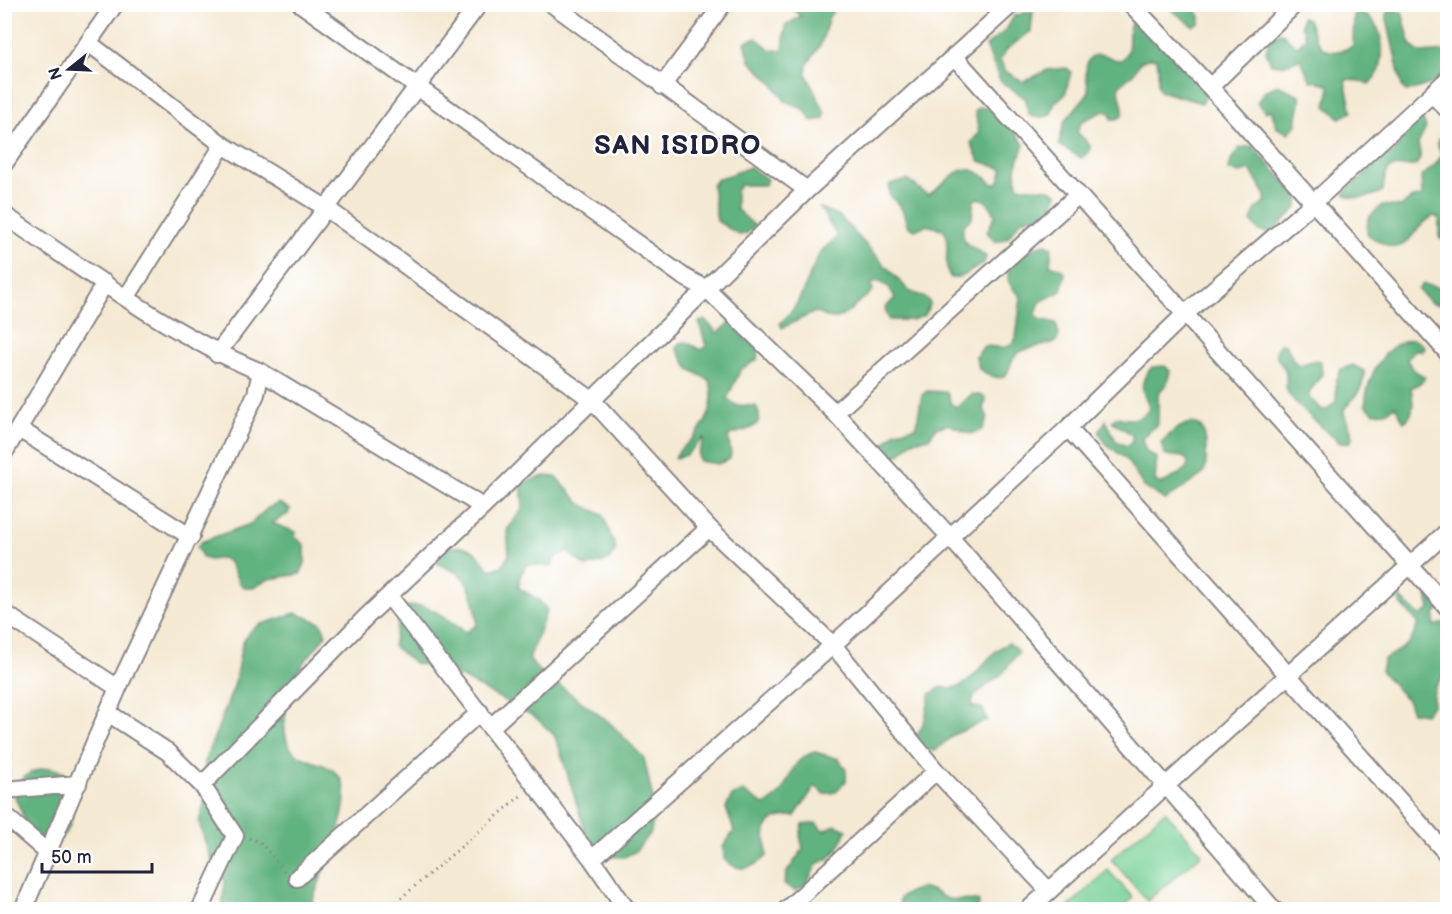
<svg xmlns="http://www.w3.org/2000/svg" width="1452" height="914" viewBox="0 0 1452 914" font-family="'Balsamiq Sans',sans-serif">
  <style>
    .green { fill: #77d096; stroke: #4c7968; stroke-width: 1.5 }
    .forest { fill: #61b27f; stroke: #426a5d; stroke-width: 1.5 }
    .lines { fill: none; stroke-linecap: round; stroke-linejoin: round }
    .minor-casing { stroke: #8b8687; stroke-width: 20 }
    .path { stroke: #8b8687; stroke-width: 3; stroke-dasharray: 1.5 4.5; stroke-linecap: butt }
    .minor { stroke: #fff; stroke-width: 16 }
    .labels { text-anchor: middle; stroke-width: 5; stroke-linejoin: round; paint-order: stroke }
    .district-label { font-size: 27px; font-weight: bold; letter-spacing: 1.5px; fill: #22223b; stroke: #fff }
  </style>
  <rect width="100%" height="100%" fill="#fff"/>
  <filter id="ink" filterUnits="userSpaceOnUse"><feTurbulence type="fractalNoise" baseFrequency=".0167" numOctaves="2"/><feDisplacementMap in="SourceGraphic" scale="12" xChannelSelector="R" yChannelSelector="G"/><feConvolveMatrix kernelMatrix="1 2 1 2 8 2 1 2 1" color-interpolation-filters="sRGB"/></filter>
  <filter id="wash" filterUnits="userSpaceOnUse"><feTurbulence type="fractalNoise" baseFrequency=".008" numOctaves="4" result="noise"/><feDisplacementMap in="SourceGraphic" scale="24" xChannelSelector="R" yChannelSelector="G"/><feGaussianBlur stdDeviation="1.35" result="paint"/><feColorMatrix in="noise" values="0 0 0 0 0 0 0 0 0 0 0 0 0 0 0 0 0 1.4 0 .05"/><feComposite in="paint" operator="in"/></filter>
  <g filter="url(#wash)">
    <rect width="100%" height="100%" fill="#f4e9d3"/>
    <path class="green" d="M 1165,811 L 1202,854 L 1147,901 L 1111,859 Z
      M 1108,870 L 1133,898 L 1121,909 L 1066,909 Z"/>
    <path class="forest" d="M 788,5 L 837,5 L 829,17 L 821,44 L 807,65 L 806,73 L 825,113 L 824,119 L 811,121 L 805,110 L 785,101 L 774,85 L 750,61 L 745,42 L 756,38 L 770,49 L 783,51 L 785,26 L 801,16 Z
      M 1165,5 C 1179,4 1192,2 1200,16 L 1200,23 L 1193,26 Z
      M 1390,10 L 1402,12 L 1411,46 L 1421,53 L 1446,51 L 1447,68 L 1436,82 L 1407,92 L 1402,87 L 1386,15 Z
      M 1027,12 L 1033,12 L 1031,31 L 1006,50 L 1000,60 L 1005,71 L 1023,82 L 1047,70 L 1067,68 L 1071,72 L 1065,95 L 1055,102 L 1051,114 L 1045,117 L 1033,117 L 1028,113 L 1026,99 L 1000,81 L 986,46 L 1006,30 L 1014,16 Z
      M 1360,12 C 1365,15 1372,18 1375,24 C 1386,39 1385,73 1369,84 L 1350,79 L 1345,81 L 1352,112 L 1340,118 L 1326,106 L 1330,87 L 1325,83 L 1311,81 L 1300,59 L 1283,65 L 1271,64 L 1266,51 L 1270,38 L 1280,32 C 1288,36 1289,43 1298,46 L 1306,37 L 1301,25 L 1302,17 L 1308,19 C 1317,44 1323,61 1353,46 L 1354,14 Z
      M 1137,21 L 1205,86 L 1205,98 L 1202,103 L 1160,91 C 1154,81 1162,70 1156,59 L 1150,58 L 1140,62 L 1134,73 L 1119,86 C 1117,98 1134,120 1112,119 L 1110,113 L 1104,111 L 1082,121 L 1077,132 L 1090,145 L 1090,151 L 1081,158 L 1059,145 L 1064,122 L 1089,92 C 1086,80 1080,50 1104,55 C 1111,57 1113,61 1122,60 C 1134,48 1125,37 1131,23 Z
      M 1277,85 L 1300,95 C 1302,105 1295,114 1297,125 L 1288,133 L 1277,128 L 1271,110 L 1265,112 L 1257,102 L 1265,91 Z
      M 979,107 L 998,111 L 1024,144 L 1016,168 L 1017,185 C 1030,192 1046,184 1057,193 L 1052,213 L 1021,220 C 1013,230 1009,243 995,241 L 987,232 L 995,215 C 992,207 987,200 979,198 L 974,200 L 972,218 L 963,226 C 962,253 973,242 986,257 L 984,263 L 963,276 L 951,278 C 941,264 952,245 944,230 L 926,225 L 915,230 C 904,226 907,221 903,212 C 899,199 885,200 890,184 L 908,180 L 928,195 C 956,178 960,153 993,184 L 998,183 L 1003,169 L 979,161 L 971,143 L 979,132 L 975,112 Z
      M 1422,117 L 1426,128 L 1418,144 C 1421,153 1422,158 1415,166 C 1392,167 1385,162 1383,191 C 1372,197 1355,201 1344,194 L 1349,186 L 1360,180 L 1372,165 L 1394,152 L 1411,122 Z
      M 1447,126 L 1447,242 L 1439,237 L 1439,218 L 1433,216 C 1404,233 1411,265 1367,234 L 1368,218 L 1382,205 L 1401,207 L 1410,199 L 1422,196 L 1421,177 L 1435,165 L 1442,155 L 1437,143 Z
      M 1252,146 L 1300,198 L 1296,209 L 1271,233 L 1259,231 L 1251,221 L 1256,209 L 1266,202 L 1264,192 L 1250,170 L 1240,173 L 1228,170 L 1232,158 L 1240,148 Z
      M 750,167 L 767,179 L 765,185 L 740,185 L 736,191 L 736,209 L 755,226 L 746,234 L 739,235 L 717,221 L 712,185 L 716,180 Z
      M 820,208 L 839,216 L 909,291 L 926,298 L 930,303 L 925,315 L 913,320 L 889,320 L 885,308 L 895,298 L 889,287 L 877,281 L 871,284 L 873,290 C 869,297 863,298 858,303 C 841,319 837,323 815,312 L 782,328 L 780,323 C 802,306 807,276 820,253 C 825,246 833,243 837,236 Z
      M 1046,244 L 1052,247 L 1050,265 L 1061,269 L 1065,274 L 1061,291 L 1040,302 L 1036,314 L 1039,319 L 1056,323 L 1059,335 L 1057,341 C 1045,347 1028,347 1020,352 C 1003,361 1017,393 979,369 L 976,357 L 984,346 C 997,346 1009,353 1016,338 L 1021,297 C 1017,292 1011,288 1009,282 C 1002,263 1032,246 1046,244 Z
      M 1423,284 L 1441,288 L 1447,285 L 1447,306 L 1431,303 L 1418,290 Z
      M 705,320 L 718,333 L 732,321 L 745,339 L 756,343 L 759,348 L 757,360 L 741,369 L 727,399 L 736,405 L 756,406 C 768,429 744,430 729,435 C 727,444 733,449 730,459 L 718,464 L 699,461 L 698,455 L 704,437 L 686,455 L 675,458 C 677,450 684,447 690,441 C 707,425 716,405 710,381 L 688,368 L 677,349 L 680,343 L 686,342 L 701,350 L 706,346 L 699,322 Z
      M 1414,339 L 1424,346 L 1423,351 L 1415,350 L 1407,359 L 1412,369 L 1425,377 L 1422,382 L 1411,388 C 1413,400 1416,414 1404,422 L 1395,406 L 1386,412 L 1374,413 L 1365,405 C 1367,378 1383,342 1414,339 Z
      M 1280,344 L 1286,344 L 1293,360 L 1299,365 L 1316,360 L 1321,362 L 1322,374 L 1308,395 L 1320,409 L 1327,410 L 1336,401 L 1336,381 L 1341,369 L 1353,365 L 1364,371 C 1365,387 1355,398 1344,409 C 1343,421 1355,427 1351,442 L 1340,443 C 1327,431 1293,404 1287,391 C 1284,384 1289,376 1284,368 C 1278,359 1272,355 1280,344 Z
      M 1165,366 L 1170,371 L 1167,383 L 1158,394 L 1158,423 L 1142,439 L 1146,451 L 1157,458 L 1155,481 L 1161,484 L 1178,475 L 1187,467 L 1188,461 L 1183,457 L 1165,455 L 1161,443 C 1182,420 1208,411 1206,452 C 1206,461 1207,468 1202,475 L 1165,500 L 1144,487 L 1126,459 L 1105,443 L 1099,432 L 1106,420 L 1116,441 L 1126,446 L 1132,442 L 1132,435 L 1112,421 L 1117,417 C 1130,421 1141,420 1150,408 C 1141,391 1138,382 1152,367 Z
      M 927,391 L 947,392 L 951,404 L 957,407 L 972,394 L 984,396 L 986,402 L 983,407 L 988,418 L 982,430 L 970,434 L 948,424 L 936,428 L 929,438 L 912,441 C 901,452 899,461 883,454 L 881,448 L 896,431 L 916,427 L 922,395 Z
      M 544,476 L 556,477 L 581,504 L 603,515 L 616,549 L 609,560 L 586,567 L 567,552 L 556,557 L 551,567 L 527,564 L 520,576 L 519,588 L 539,600 L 547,610 L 529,659 L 536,668 L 609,722 L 644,758 L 655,808 L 651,832 L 635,852 L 624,857 L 599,856 L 590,847 L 559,747 L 554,735 L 535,717 L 451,672 L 414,663 L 393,646 L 401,609 C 427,597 444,619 466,632 L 477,625 C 477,609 472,585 459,574 C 453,570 444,567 437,563 L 441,550 C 469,541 474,549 490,570 L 502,566 L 509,555 L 507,530 L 523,508 L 521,483 Z
      M 279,503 L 290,509 L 288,514 L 272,523 L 296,532 L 295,537 L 305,545 L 305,563 L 300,574 L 269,579 L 253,588 L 246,588 L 240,584 L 228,561 L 222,558 L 210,560 L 203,558 L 197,547 L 201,542 L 250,524 L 268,508 Z
      M 1399,596 L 1420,616 L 1430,609 L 1427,596 L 1443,605 L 1435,614 L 1434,626 L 1447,622 L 1447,674 C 1436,683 1432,690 1433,704 L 1425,714 L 1412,712 L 1407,700 L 1381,671 L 1384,659 C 1404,646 1411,648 1418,623 L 1400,603 Z
      M 296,613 L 321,623 L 326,634 C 317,649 299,665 293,679 C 288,691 286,705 285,719 C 280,776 334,749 344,787 C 351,815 318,880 310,909 L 222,909 L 225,881 L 211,860 L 199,823 L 204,802 L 205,761 L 234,686 L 242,644 L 249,632 L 259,625 Z
      M 1009,643 L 1019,652 L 1003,673 L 975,695 L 971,706 L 983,709 L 987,720 L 953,735 L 935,751 L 923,749 L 915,740 L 925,719 L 930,694 L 941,687 C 973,696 982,653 1009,643 Z
      M 815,752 L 839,759 L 846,770 L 846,781 L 836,792 L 824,794 L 815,786 L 795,816 C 762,816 764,829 767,856 C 752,869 740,874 724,859 L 723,847 L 734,831 L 726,808 L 732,796 L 743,791 L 764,805 C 795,792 783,761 815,752 Z
      M 50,768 C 54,769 60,770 63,772 C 73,779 73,818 69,828 C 65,836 55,842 47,845 L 27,825 L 15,797 C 18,777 32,769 50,768 Z
      M 816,823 L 824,831 L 835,825 L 847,830 L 837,850 L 828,859 L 817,864 L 806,885 L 795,891 L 784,884 L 787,872 L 803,849 L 800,836 L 803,824 Z
      M 923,888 C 934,889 936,894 945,898 C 956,902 968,898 979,902 L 978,909 L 899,909 L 900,898 L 911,891 Z"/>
  </g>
  <g filter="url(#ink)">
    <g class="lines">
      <g class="minor-casing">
        <path id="minor" d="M 301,4 L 684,277 L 707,289 L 835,413 L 950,537 L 1274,910
          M 552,4 L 807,190
          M 1131,4 L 1210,87 L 1448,353
          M 90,44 L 223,145 L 326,208 L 592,400 L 709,528 L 833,645 L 936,771 L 1049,891
          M 954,56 L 1448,608
          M 662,86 L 723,4
          M 1210,87 L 1295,4
          M 1432,94 L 1448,110
          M 4,164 L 115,4
          M 4,215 C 87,271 169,334 261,372 L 256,394 L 118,688 L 23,910
          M 126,298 L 223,145
          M 217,354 L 479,4
          M 261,372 L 483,507
          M 835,413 L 1077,196
          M 1068,428 L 1448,855
          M 19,429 L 191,537
          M 4,453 L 105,283
          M 389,596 L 592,859 L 627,910
          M 4,613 L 118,688
          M 108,713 L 168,752 L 202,785 L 235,836 L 200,910
          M 491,727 L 709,528
          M 202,785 L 366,617 L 483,507 L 807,190 L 1012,4
          M 4,790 L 78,784
          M 4,815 L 48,853
          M 592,859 L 833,645 L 1068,428 L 1185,314 L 1312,204 L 1448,79
          M 297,878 L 480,712
          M 786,910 L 936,771
          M 1028,910 L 1448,531"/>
      </g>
      <path class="path" d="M 249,838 L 260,842 L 285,872
        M 387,910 L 523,794"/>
      <use href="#minor" class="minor"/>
    </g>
  </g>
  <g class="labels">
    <g class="district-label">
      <text x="678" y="154">SAN ISIDRO</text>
    </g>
  </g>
  <rect width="1452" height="914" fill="none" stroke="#fff" stroke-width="24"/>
  <g transform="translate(69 69) rotate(252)" stroke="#ffffff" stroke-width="4.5" paint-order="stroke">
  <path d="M0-4.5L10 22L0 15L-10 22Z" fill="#22223b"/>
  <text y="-9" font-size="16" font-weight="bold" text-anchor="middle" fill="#22223b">N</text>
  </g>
  <path d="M42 863v9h110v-9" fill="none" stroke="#22223b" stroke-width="3"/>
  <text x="51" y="863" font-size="18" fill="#22223b" stroke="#ffffff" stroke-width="4.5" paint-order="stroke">50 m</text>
</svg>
